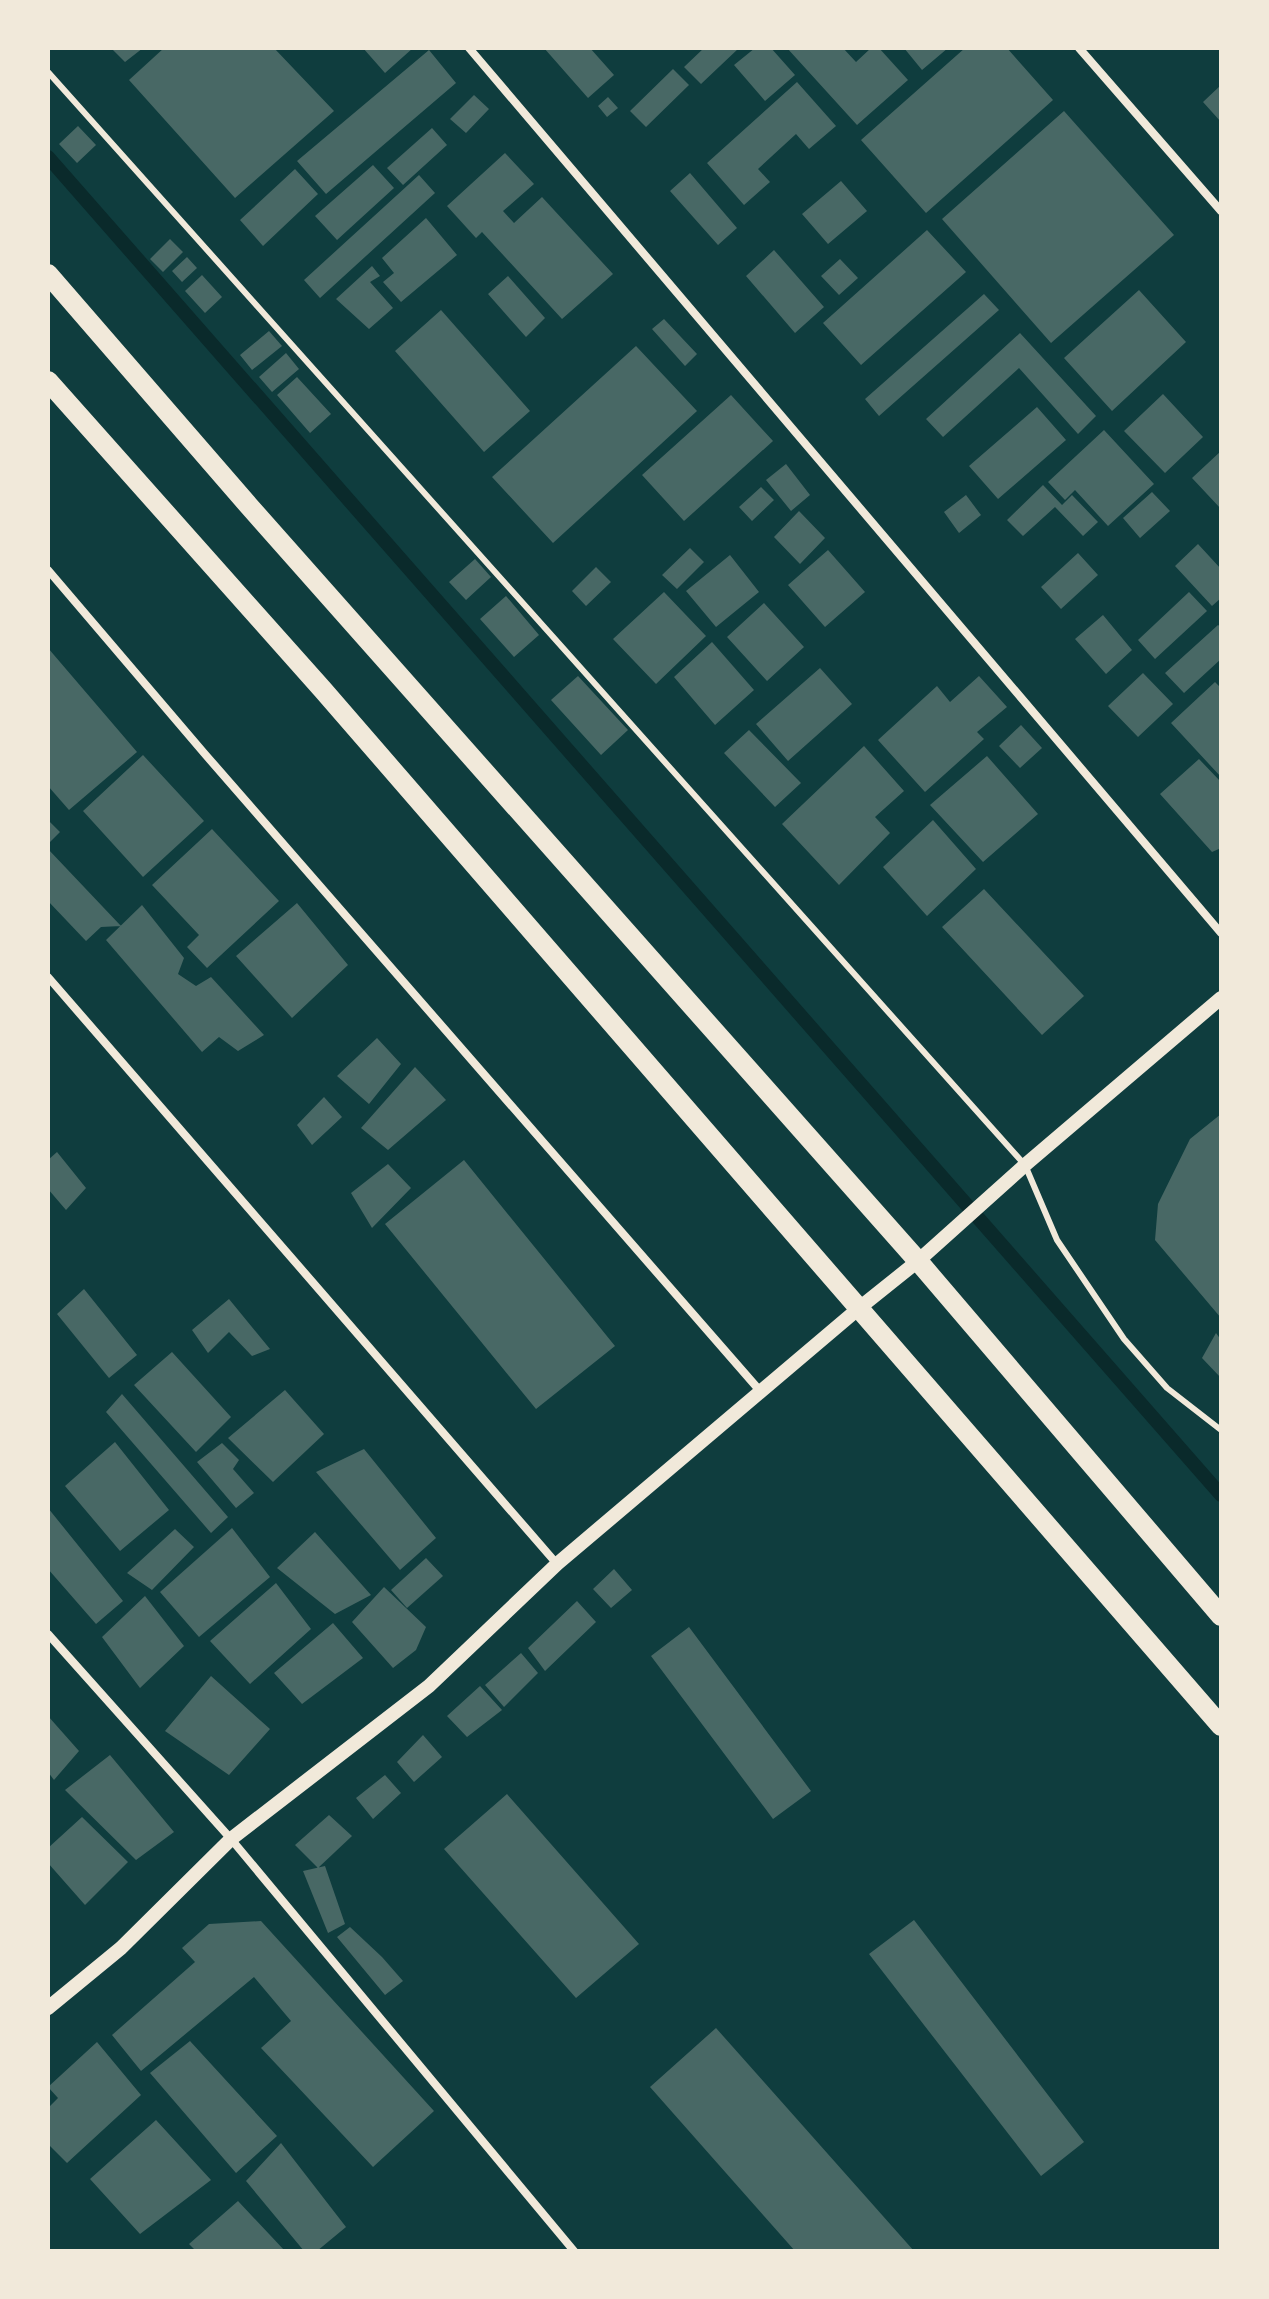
<svg xmlns="http://www.w3.org/2000/svg" width="1269" height="2299" viewBox="0 0 1269 2299" font-family="Barlow,sans-serif">
  <style>
    .lines { fill: none; stroke-linecap: round; stroke-linejoin: round }
    .stream { stroke: #0a2a2b; stroke-width: 14 }
    .building { fill: #486865 }
    .service { stroke: #f1e9da; stroke-width: 6 }
    .minor { stroke: #f1e9da; stroke-width: 8 }
    .tertiary { stroke: #f1e9da; stroke-width: 14 }
    .primary { stroke: #f1e9da; stroke-width: 20 }
  </style>
  <rect width="100%" height="100%" fill="#0f3d3e"/>
  <g class="lines">
    <path class="stream" d="M 48,157 L 1221,1495"/>
  </g>
  <path class="building" d="M 111,48 L 143,48 L 125,62 Z
    M 164,48 L 274,48 L 334,111 L 235,198 L 129,80 Z
    M 363,48 L 413,48 L 385,73 Z
    M 544,48 L 590,48 L 614,75 L 588,98 Z
    M 704,48 L 739,48 L 701,84 L 684,67 Z
    M 755,48 L 771,48 L 795,75 L 765,101 L 734,65 Z
    M 787,48 L 843,48 L 856,62 L 871,48 L 879,48 L 908,80 L 857,125 Z
    M 904,48 L 948,48 L 922,70 Z
    M 965,48 L 1007,48 L 1053,100 L 926,213 L 861,140 Z
    M 429,50 L 456,83 L 326,194 L 297,161 Z
    M 673,69 L 689,85 L 646,127 L 630,111 Z
    M 797,82 L 836,126 L 809,149 L 796,134 L 758,169 L 770,182 L 744,205 L 707,163 Z
    M 1221,85 L 1221,122 L 1203,102 Z
    M 474,95 L 489,109 L 466,133 L 450,119 Z
    M 608,97 L 618,108 L 607,117 L 598,106 Z
    M 1064,111 L 1174,235 L 1051,343 L 942,219 Z
    M 78,126 L 96,145 L 77,163 L 59,144 Z
    M 432,128 L 447,145 L 403,185 L 387,168 Z
    M 505,153 L 534,184 L 503,211 L 514,223 L 542,197 L 613,274 L 562,319 L 482,232 L 476,238 L 447,206 Z
    M 373,165 L 394,188 L 337,240 L 315,216 Z
    M 295,169 L 318,194 L 263,246 L 240,220 Z
    M 690,173 L 737,228 L 718,245 L 670,191 Z
    M 419,175 L 435,193 L 320,298 L 304,280 Z
    M 841,181 L 867,211 L 828,244 L 802,214 Z
    M 426,218 L 457,255 L 401,302 L 383,282 L 394,273 L 382,258 Z
    M 927,230 L 966,272 L 861,365 L 823,323 Z
    M 170,239 L 183,252 L 163,272 L 150,259 Z
    M 774,250 L 824,307 L 795,333 L 746,276 Z
    M 187,257 L 197,268 L 182,282 L 172,271 Z
    M 840,259 L 858,278 L 839,295 L 821,276 Z
    M 372,266 L 380,276 L 370,282 L 393,308 L 369,329 L 336,299 Z
    M 202,275 L 222,297 L 205,313 L 185,291 Z
    M 508,276 L 545,318 L 526,337 L 488,294 Z
    M 1139,290 L 1186,342 L 1112,411 L 1064,358 Z
    M 984,294 L 999,310 L 879,416 L 865,399 Z
    M 441,310 L 530,411 L 484,452 L 395,351 Z
    M 664,319 L 697,354 L 685,366 L 652,329 Z
    M 269,331 L 282,346 L 252,370 L 240,355 Z
    M 1020,333 L 1096,416 L 1078,434 L 1019,368 L 943,437 L 926,419 Z
    M 636,346 L 697,411 L 553,543 L 492,477 Z
    M 286,353 L 299,369 L 272,392 L 259,377 Z
    M 297,377 L 331,414 L 310,433 L 277,395 Z
    M 1163,394 L 1203,437 L 1165,473 L 1124,431 Z
    M 731,395 L 773,441 L 684,521 L 642,475 Z
    M 1037,407 L 1066,440 L 998,499 L 969,466 Z
    M 1104,430 L 1154,484 L 1108,526 L 1075,490 L 1065,500 L 1048,482 Z
    M 1221,451 L 1221,509 L 1192,478 Z
    M 786,464 L 810,495 L 791,511 L 766,480 Z
    M 1043,485 L 1062,505 L 1072,495 L 1098,522 L 1083,536 L 1055,507 L 1023,536 L 1007,520 Z
    M 761,487 L 774,500 L 752,521 L 739,507 Z
    M 1152,492 L 1170,511 L 1140,538 L 1123,518 Z
    M 966,495 L 981,515 L 959,533 L 944,512 Z
    M 799,511 L 825,538 L 800,564 L 774,537 Z
    M 1198,544 L 1221,569 L 1221,598 L 1212,606 L 1175,566 Z
    M 690,548 L 704,562 L 677,589 L 662,575 Z
    M 828,550 L 865,592 L 825,627 L 788,585 Z
    M 1078,553 L 1098,575 L 1061,609 L 1041,587 Z
    M 730,555 L 759,592 L 716,627 L 686,591 Z
    M 475,559 L 491,577 L 466,600 L 449,582 Z
    M 596,567 L 611,582 L 586,606 L 572,591 Z
    M 664,592 L 706,636 L 656,684 L 613,639 Z
    M 1189,592 L 1207,611 L 1155,659 L 1138,640 Z
    M 506,596 L 539,635 L 514,657 L 480,619 Z
    M 764,603 L 804,647 L 767,681 L 727,637 Z
    M 1103,615 L 1132,650 L 1106,674 L 1075,639 Z
    M 1218,625 L 1221,627 L 1221,659 L 1184,693 L 1165,673 Z
    M 712,642 L 754,690 L 715,725 L 674,677 Z
    M 48,648 L 137,752 L 69,810 L 48,786 Z
    M 820,668 L 852,704 L 788,761 L 756,724 Z
    M 1143,673 L 1173,704 L 1138,737 L 1108,706 Z
    M 578,676 L 628,730 L 601,755 L 551,700 Z
    M 979,676 L 1007,707 L 977,732 L 984,739 L 925,792 L 878,740 L 937,686 L 950,702 Z
    M 1215,682 L 1221,688 L 1221,777 L 1171,723 Z
    M 1021,725 L 1042,748 L 1020,768 L 999,746 Z
    M 749,730 L 801,783 L 775,807 L 724,753 Z
    M 864,746 L 904,791 L 875,817 L 890,833 L 839,885 L 782,824 Z
    M 143,755 L 204,821 L 143,877 L 83,811 Z
    M 987,756 L 1038,814 L 983,862 L 930,805 Z
    M 1199,759 L 1221,782 L 1221,848 L 1212,852 L 1160,794 Z
    M 48,820 L 60,832 L 48,844 Z
    M 933,820 L 976,869 L 927,916 L 883,867 Z
    M 212,829 L 279,901 L 207,968 L 187,947 L 199,935 L 152,885 Z
    M 48,849 L 121,926 L 101,927 L 86,941 L 48,901 Z
    M 984,889 L 1084,996 L 1042,1035 L 942,927 Z
    M 297,903 L 348,965 L 292,1018 L 236,956 Z
    M 142,905 L 184,958 L 178,974 L 196,986 L 211,977 L 264,1035 L 238,1051 L 219,1037 L 202,1052 L 106,940 Z
    M 377,1038 L 401,1064 L 369,1104 L 337,1076 Z
    M 415,1067 L 446,1100 L 388,1150 L 361,1128 Z
    M 324,1097 L 342,1117 L 312,1145 L 297,1125 Z
    M 1221,1114 L 1221,1318 L 1155,1240 L 1158,1204 L 1190,1139 Z
    M 57,1152 L 86,1188 L 66,1210 L 48,1189 L 48,1160 Z
    M 464,1160 L 615,1346 L 536,1409 L 385,1224 Z
    M 388,1164 L 411,1188 L 372,1228 L 351,1193 Z
    M 84,1289 L 137,1355 L 109,1378 L 57,1314 Z
    M 229,1299 L 270,1349 L 252,1356 L 229,1332 L 208,1353 L 192,1330 Z
    M 1216,1333 L 1221,1340 L 1221,1378 L 1202,1358 Z
    M 172,1352 L 231,1417 L 196,1452 L 134,1385 Z
    M 285,1390 L 324,1434 L 273,1482 L 228,1438 Z
    M 122,1394 L 228,1517 L 211,1533 L 106,1412 Z
    M 115,1442 L 169,1510 L 120,1551 L 65,1486 Z
    M 222,1443 L 239,1460 L 233,1469 L 254,1493 L 236,1508 L 197,1462 Z
    M 364,1449 L 436,1538 L 400,1570 L 316,1472 Z
    M 48,1508 L 123,1601 L 96,1624 L 48,1569 Z
    M 232,1528 L 270,1577 L 199,1637 L 160,1592 Z
    M 175,1529 L 194,1547 L 152,1590 L 127,1573 Z
    M 315,1532 L 371,1595 L 335,1614 L 277,1568 Z
    M 426,1558 L 443,1576 L 407,1608 L 391,1590 Z
    M 614,1569 L 632,1590 L 611,1608 L 593,1589 Z
    M 276,1583 L 311,1629 L 250,1684 L 210,1641 Z
    M 384,1587 L 426,1627 L 416,1650 L 393,1668 L 352,1622 Z
    M 145,1596 L 184,1646 L 140,1688 L 102,1637 Z
    M 577,1601 L 596,1622 L 545,1671 L 528,1648 Z
    M 333,1623 L 363,1658 L 302,1704 L 274,1673 Z
    M 689,1627 L 811,1791 L 773,1819 L 651,1656 Z
    M 521,1653 L 538,1673 L 504,1707 L 485,1685 Z
    M 211,1676 L 270,1729 L 229,1775 L 165,1731 Z
    M 480,1686 L 502,1710 L 467,1737 L 447,1716 Z
    M 48,1716 L 79,1751 L 54,1780 L 48,1772 Z
    M 423,1735 L 442,1757 L 414,1782 L 397,1762 Z
    M 110,1755 L 174,1832 L 136,1860 L 65,1790 Z
    M 385,1775 L 401,1793 L 373,1819 L 356,1798 Z
    M 507,1794 L 639,1944 L 576,1998 L 444,1849 Z
    M 329,1815 L 352,1836 L 318,1868 L 295,1845 Z
    M 82,1817 L 128,1862 L 85,1905 L 48,1863 L 48,1848 Z
    M 325,1866 L 345,1924 L 328,1933 L 303,1871 Z
    M 914,1920 L 1084,2142 L 1041,2176 L 869,1954 Z
    M 261,1921 L 434,2111 L 373,2167 L 261,2048 L 291,2021 L 254,1977 L 141,2071 L 112,2035 L 195,1962 L 182,1948 L 209,1924 Z
    M 350,1927 L 382,1957 L 403,1981 L 385,1995 L 337,1937 Z
    M 716,2028 L 914,2251 L 795,2251 L 650,2087 Z
    M 190,2041 L 277,2136 L 236,2173 L 150,2073 Z
    M 97,2042 L 141,2095 L 67,2163 L 48,2144 L 48,2108 L 58,2098 L 48,2087 Z
    M 156,2120 L 211,2180 L 140,2234 L 90,2179 Z
    M 281,2143 L 346,2227 L 317,2251 L 304,2251 L 246,2181 Z
    M 238,2201 L 285,2251 L 196,2251 L 189,2244 Z"/>
  <g class="lines">
    <path class="service" d="M 48,72 L 1025,1165 L 1057,1240 L 1124,1339 L 1167,1388 L 1221,1430"/>
    <path class="minor" d="M 469,48 L 1221,933
      M 1079,48 L 1221,211
      M 48,570 L 204,753 L 761,1392
      M 48,977 L 557,1564
      M 48,1634 L 231,1839 L 574,2251"/>
    <path class="tertiary" d="M 48,2008 L 121,1948 L 231,1839 L 429,1686 L 557,1564 L 858,1309 L 918,1261 L 1025,1165 L 1221,998"/>
    <path class="primary" d="M 48,274 L 249,506 L 918,1261 L 1221,1616
      M 48,381 L 323,690 L 1221,1726"/>
  </g>
  <rect width="1269" height="2299" fill="none" stroke="#f1e9da" stroke-width="100"/>
</svg>
